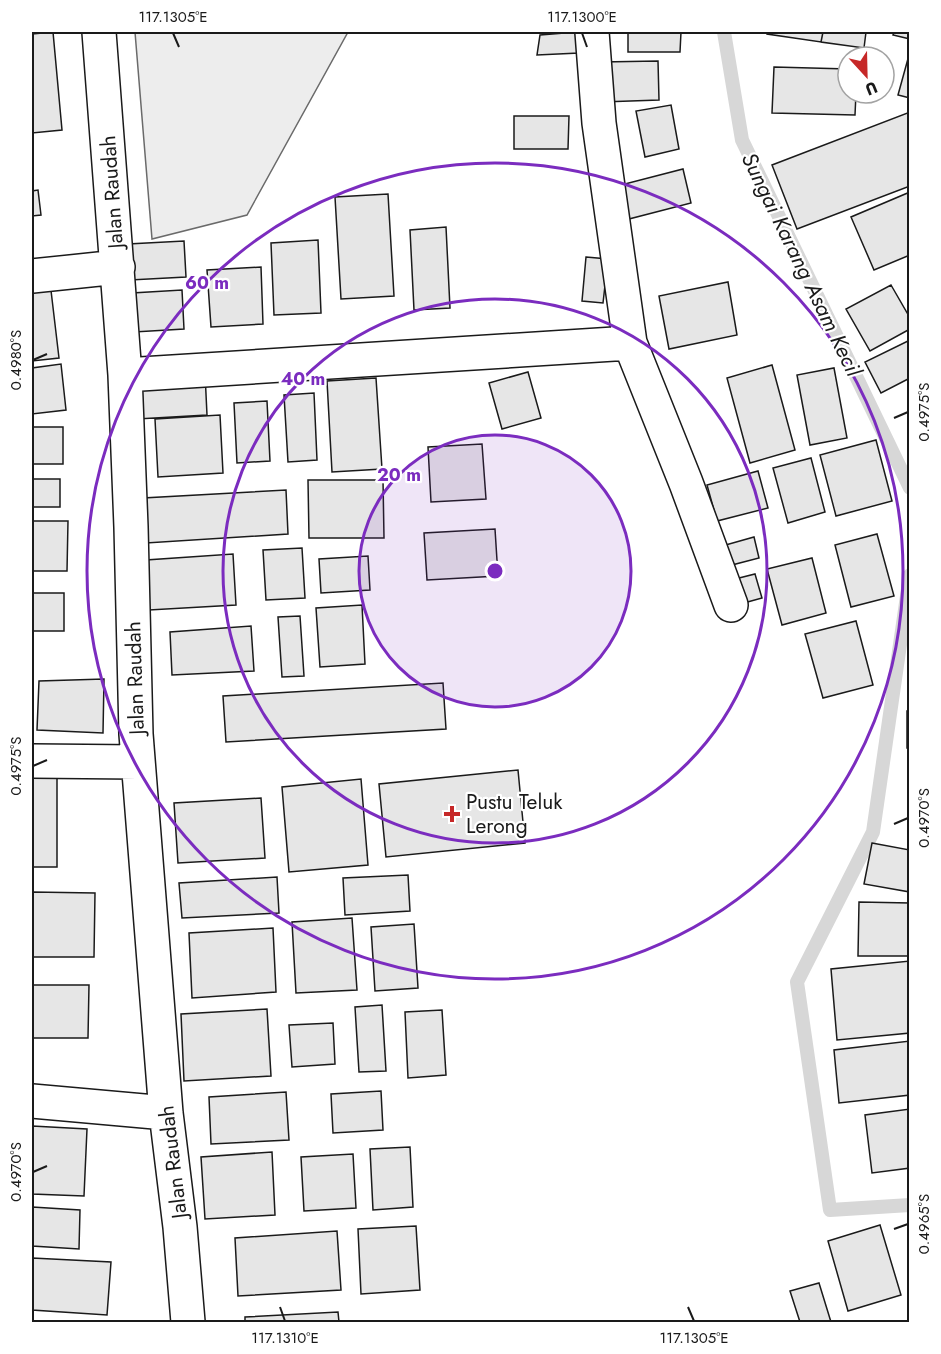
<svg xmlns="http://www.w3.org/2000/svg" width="941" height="1354" viewBox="0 0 941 1354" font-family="Jost,sans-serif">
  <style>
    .built { fill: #ededed; stroke: #6a6a6a; stroke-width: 1.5 }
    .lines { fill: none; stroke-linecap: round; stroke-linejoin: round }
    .stream { stroke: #d7d7d7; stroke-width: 14 }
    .building { fill: #e6e6e6; stroke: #1a1a1a; stroke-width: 1.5 }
    .minor-casing { stroke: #1a1a1a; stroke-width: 36 }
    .minor { stroke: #fff; stroke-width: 33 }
    .ticks { fill: none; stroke: #1a1a1a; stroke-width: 2 }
    .ring { fill: none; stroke: #7b2cbf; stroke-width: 3 }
    .poi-dot { fill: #c62828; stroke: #fff; stroke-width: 2 }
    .labels { text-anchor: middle; stroke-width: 4.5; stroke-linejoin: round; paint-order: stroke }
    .street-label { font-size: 21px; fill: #1a1a1a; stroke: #fff }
    .poi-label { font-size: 21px; fill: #1a1a1a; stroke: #fff; text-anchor: start }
    .water-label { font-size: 22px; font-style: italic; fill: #1a1a1a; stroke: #fff }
    .centre { fill: #7b2cbf; stroke: #fff; stroke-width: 3 }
    .ring-label { font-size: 18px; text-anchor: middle; font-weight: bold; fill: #7b2cbf; stroke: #fff; stroke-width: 4.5; stroke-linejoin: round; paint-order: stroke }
    .neatline { fill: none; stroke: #1a1a1a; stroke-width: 2 }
    .ticks-label { font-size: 15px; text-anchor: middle; fill: #1a1a1a }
  </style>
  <rect width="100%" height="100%" fill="#fff"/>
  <path class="built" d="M 135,32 L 348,32 L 247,215 L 152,239 Z"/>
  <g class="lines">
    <path class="stream" d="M 724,32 L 742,140 L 910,488
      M 910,575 L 873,832 L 797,982 L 830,1210 L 910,1205"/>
  </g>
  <path class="building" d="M 53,32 L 62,130 L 32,133 L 32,34 Z
    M 577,32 L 579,53 L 537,55 L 540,35 Z
    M 628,32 L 681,32 L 680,52 L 628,52 Z
    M 767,32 L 823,32 L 821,42 L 767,34 Z
    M 823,32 L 866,32 L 864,48 L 821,42 Z
    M 894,32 L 910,32 L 910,39 L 893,35 Z
    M 909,55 L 910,55 L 910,98 L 898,95 Z
    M 658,61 L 659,100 L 602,102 L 601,62 Z
    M 774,67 L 848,69 L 848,93 L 856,93 L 855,115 L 772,113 Z
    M 671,105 L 679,149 L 645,157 L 636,111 Z
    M 910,112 L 910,186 L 797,229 L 772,165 Z
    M 514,116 L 569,116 L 568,149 L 514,149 Z
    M 683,169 L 691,203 L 625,220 L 617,186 Z
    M 38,190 L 41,215 L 32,216 L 32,191 Z
    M 910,192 L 910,255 L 874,270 L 851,217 Z
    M 388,194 L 394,296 L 341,299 L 335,197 Z
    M 446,227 L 450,308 L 414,310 L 410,230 Z
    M 318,240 L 321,313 L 274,315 L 271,243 Z
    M 184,241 L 186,277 L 130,280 L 128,244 Z
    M 586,257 L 608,259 L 603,303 L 582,301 Z
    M 261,267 L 263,324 L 211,327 L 207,270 Z
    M 50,282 L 59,358 L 32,361 L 32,285 Z
    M 728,282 L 737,335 L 669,349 L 659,296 Z
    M 891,285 L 910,318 L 910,329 L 870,351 L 846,309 Z
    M 182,290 L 184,329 L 134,332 L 132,293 Z
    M 910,340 L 910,378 L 881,393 L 865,362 Z
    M 61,364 L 66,410 L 32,414 L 32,368 Z
    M 772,365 L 795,450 L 750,463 L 727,378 Z
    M 834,368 L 847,438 L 810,445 L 797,375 Z
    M 528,372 L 541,418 L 502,429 L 489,383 Z
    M 205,373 L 207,415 L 137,419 L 134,377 Z
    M 376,378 L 382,469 L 332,472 L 327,381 Z
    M 314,393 L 317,460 L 288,462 L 284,395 Z
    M 267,401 L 270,461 L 237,463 L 234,403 Z
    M 220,415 L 223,473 L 158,477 L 155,419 Z
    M 32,427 L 63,427 L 63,464 L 32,464 Z
    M 876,440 L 892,501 L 836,516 L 820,455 Z
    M 482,444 L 486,499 L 431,502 L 428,447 Z
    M 811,458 L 825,512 L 788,523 L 773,468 Z
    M 758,471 L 768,508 L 717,521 L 707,485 Z
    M 32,479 L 60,479 L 60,507 L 32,507 Z
    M 308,480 L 383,480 L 384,538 L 309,538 Z
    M 286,490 L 288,534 L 146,543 L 143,498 Z
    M 32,521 L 68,521 L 67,571 L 32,571 Z
    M 495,529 L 498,576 L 427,580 L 424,533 Z
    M 877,534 L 894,596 L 851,607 L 835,545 Z
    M 754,537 L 759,558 L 728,566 L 722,546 Z
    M 302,548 L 305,598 L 266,600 L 263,550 Z
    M 233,554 L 236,605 L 149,610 L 146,560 Z
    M 368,556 L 370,590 L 321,593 L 319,559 Z
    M 812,558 L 826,613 L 782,625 L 767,569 Z
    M 755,574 L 762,598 L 733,606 L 727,581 Z
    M 32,593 L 64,593 L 64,631 L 32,631 Z
    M 362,605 L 365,664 L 320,667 L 316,608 Z
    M 300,616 L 304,676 L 282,677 L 278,617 Z
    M 856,621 L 873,685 L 823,698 L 805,634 Z
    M 251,626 L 254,671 L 172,675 L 170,632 Z
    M 104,679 L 103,733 L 37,730 L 39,681 Z
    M 443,683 L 446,729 L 226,742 L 223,696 Z
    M 907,711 L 910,711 L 910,748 L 907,748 Z
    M 518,770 L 525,843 L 386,857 L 379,784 Z
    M 32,774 L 57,774 L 57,867 L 32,867 Z
    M 361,779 L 368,865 L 289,872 L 282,787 Z
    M 261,798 L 265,858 L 178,863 L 174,803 Z
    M 872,843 L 910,850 L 910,892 L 864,884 Z
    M 408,875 L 410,911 L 345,915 L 343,878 Z
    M 277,877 L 279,913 L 182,918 L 179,883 Z
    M 32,892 L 95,893 L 94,957 L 32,957 Z
    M 859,902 L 910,903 L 910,956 L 858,956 Z
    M 352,918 L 357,990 L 296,993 L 292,922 Z
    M 414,924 L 418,988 L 375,991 L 371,927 Z
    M 273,928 L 276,992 L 192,998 L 189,933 Z
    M 910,961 L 910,1033 L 837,1040 L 831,969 Z
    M 32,985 L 89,985 L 88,1038 L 32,1038 Z
    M 382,1005 L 386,1071 L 359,1072 L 355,1007 Z
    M 267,1009 L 271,1076 L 184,1081 L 181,1014 Z
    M 442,1010 L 446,1075 L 408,1078 L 405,1012 Z
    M 333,1023 L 335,1064 L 292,1067 L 289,1025 Z
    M 910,1041 L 910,1095 L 839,1103 L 834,1050 Z
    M 381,1091 L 383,1130 L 333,1133 L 331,1094 Z
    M 286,1092 L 289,1140 L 211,1144 L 209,1097 Z
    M 910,1109 L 910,1168 L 872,1173 L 865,1115 Z
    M 32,1126 L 87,1129 L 84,1196 L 32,1194 Z
    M 410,1147 L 413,1207 L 373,1210 L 370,1149 Z
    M 272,1152 L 275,1215 L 205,1219 L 201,1157 Z
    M 353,1154 L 356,1208 L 304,1211 L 301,1157 Z
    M 32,1207 L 80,1210 L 79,1249 L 32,1246 Z
    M 880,1225 L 901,1295 L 848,1311 L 828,1241 Z
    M 416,1226 L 420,1290 L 361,1294 L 358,1229 Z
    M 337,1231 L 341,1290 L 238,1296 L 235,1238 Z
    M 32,1258 L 111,1262 L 107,1315 L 32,1310 Z
    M 819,1283 L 831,1322 L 800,1322 L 790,1291 Z
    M 338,1312 L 339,1322 L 245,1322 L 245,1317 Z"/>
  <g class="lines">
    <g class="minor-casing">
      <path id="minor" d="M 99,32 L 125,375 L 131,527 L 136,734 L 166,1113 L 180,1227 L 188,1322
        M 32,276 L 118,267
        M 630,343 L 686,483 L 731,605
        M 125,375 L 630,343 L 599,123 L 592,32
        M 32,761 L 138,762
        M 32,1101 L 166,1113"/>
    </g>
    <use href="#minor" class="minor"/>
  </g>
  <path class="ticks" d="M 173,33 L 179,47M 582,33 L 587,47M 33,360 L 47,354M 894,418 L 908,412M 33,766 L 47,760M 894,824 L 908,818M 33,1172 L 47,1166M 894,1229 L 908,1224M 280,1307 L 285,1321M 688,1307 L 694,1321"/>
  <circle cx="495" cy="571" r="136" fill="#7b2cbf" fill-opacity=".12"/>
  <g class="ring">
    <circle cx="495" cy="571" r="136"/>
    <circle cx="495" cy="571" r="272"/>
    <circle cx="495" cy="571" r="408"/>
  </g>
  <path class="poi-dot" d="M449 805h6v6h6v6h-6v6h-6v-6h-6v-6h6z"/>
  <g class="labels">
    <g class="street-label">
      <text transform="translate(112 192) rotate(-94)" y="7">Jalan Raudah</text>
      <text transform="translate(135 678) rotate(-92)" y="7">Jalan Raudah</text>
      <text transform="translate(173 1162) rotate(-97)" y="7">Jalan Raudah</text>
    </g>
    <g class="poi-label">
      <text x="466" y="809">Pustu Teluk<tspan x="466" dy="24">Lerong</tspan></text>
    </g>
    <g class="water-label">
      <text transform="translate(802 264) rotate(64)" y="8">Sungai Karang Asam Kecil</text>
    </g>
  </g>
  <circle cx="495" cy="571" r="9" class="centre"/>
  <g class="ring-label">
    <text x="207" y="289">60 m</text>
    <text x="303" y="385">40 m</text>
    <text x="399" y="481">20 m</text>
  </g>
  <rect width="941" height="1354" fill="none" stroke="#ffffff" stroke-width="66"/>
  <g transform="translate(866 75) rotate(158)"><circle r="28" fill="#ffffff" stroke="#a3a3a3" stroke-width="1.5"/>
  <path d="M0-4.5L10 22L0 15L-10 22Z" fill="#c62828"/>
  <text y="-9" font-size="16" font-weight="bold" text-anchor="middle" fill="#1a1a1a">U</text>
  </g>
  <rect x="33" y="33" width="875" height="1288" class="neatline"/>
  <g class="ticks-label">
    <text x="173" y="22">117.1305°E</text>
    <text x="582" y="22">117.1300°E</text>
    <text transform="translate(16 360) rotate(-90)" y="5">0.4980°S</text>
    <text transform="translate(924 412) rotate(-90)" y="5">0.4975°S</text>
    <text transform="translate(16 766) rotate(-90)" y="5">0.4975°S</text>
    <text transform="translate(924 818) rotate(-90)" y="5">0.4970°S</text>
    <text transform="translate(16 1172) rotate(-90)" y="5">0.4970°S</text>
    <text transform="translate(924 1224) rotate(-90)" y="5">0.4965°S</text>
    <text x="285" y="1343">117.1310°E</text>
    <text x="694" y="1343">117.1305°E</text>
  </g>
</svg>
